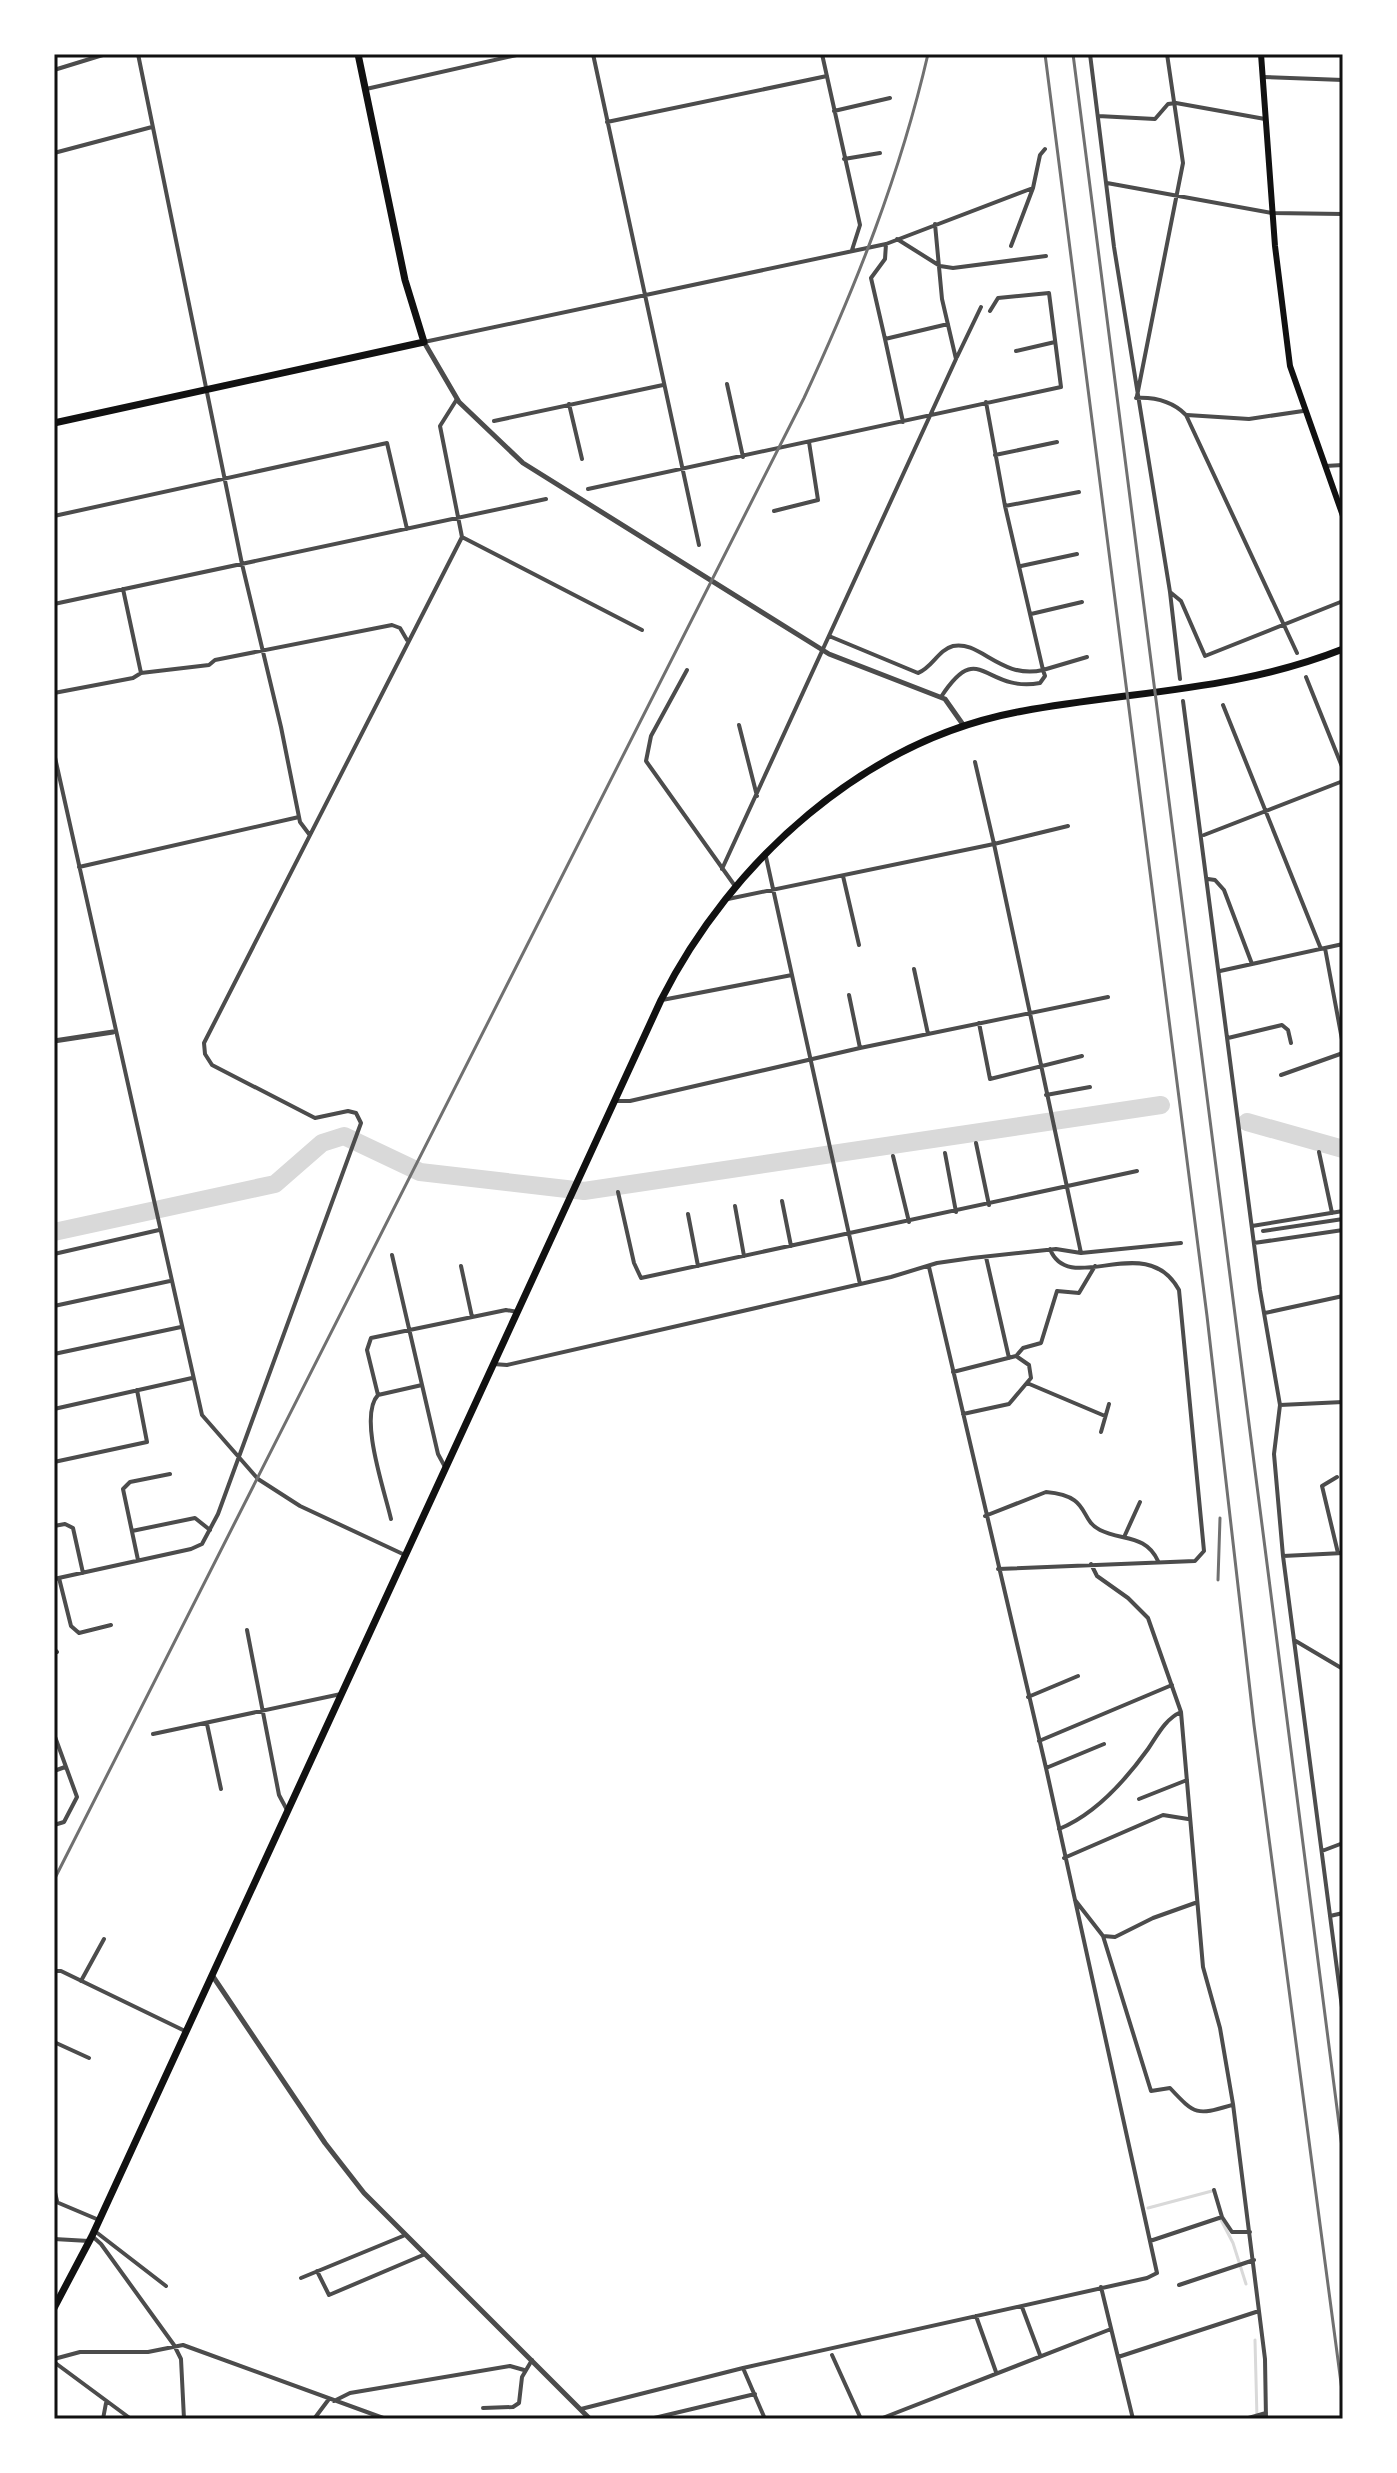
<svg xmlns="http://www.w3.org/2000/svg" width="1397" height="2473" viewBox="0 0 1397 2473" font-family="'Roboto Serif',serif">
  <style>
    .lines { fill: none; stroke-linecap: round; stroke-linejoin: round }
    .stream { stroke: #d9d9d9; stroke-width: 3 }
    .river { stroke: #d9d9d9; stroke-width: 18 }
    .minor { stroke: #4c4c4c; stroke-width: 4 }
    .tertiary { stroke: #4c4c4c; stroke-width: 5 }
    .secondary { stroke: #111; stroke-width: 6 }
    .primary { stroke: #111; stroke-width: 7 }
    .trunk { stroke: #111; stroke-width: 7 }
    .rail { stroke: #707070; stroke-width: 3 }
    .neatline { fill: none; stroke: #111; stroke-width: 3 }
  </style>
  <rect width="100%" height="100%" fill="#fff"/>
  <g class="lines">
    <path class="stream" d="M 1148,2208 L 1212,2191
      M 1220,2218 L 1233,2243 L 1246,2284
      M 1255,2340 L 1257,2419"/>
    <path class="river" d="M 1247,1122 L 1343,1149
      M 54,1232 L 275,1184 L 322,1143 L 344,1136 L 420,1172 L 584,1191 L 1161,1105"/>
    <path class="minor" d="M 138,54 L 242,564 L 281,727 L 300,822 L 309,834
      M 593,54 L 699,545
      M 822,54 L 860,225 L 852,250
      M 1090,54 L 1114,247 L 1170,592 L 1180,679
      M 54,70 L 106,54
      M 1262,77 L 1343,80
      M 366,89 L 521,54
      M 834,111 L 890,98
      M 1098,116 L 1155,119 L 1168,104 L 1176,103 L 1265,119
      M 607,122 L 827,76
      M 54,153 L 152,127
      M 844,159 L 880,153
      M 1107,183 L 1272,213 L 1343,214
      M 897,239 L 940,266 L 953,268 L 1046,256
      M 1011,246 L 1033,188
      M 885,339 L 871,278 L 885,259 L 886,244
      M 424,342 L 886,244 L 1033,188 L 1040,155 L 1045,149
      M 1016,351 L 1055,342
      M 957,357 L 981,307
      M 727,384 L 743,457
      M 1137,396 L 1183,163 L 1167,54
      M 1136,398 C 1155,397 1172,401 1186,415 L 1297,653
      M 457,399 L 440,426 L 462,537 L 642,630
      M 986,402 L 1005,506 L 1079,492
      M 569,404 L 582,459
      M 1187,415 L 1249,419 L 1303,411
      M 494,421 L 663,385
      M 903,422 L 885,339 L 948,324
      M 995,455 L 1057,442
      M 1325,466 L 1343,465
      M 588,489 L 1061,387 L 1049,293 L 998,298 L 990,311
      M 1005,506 L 1043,670 L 1087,657
      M 774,511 L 818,500 L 809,442
      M 54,516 L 387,443 L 407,529
      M 1021,566 L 1077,554
      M 1170,592 L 1181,601 L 1205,656 L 1343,601
      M 54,604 L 546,499
      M 1031,614 L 1082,602
      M 829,636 L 918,673 C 932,668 938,650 953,646 C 980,640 1001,680 1043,670 L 1045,676 L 1040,683 C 983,693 980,637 941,697
      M 687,670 L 651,736 L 646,761 L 735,886
      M 141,673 L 209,665 L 215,660 L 392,625 L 400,628 L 407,640
      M 1306,677 L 1343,769
      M 54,693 L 133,678 L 141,673 L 123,589
      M 1183,701 L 1260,1290 L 1280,1405 L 1274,1454 L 1283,1556 L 1343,2015
      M 1223,705 L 1321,949
      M 739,725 L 757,796
      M 54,753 L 202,1415 L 258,1479 L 300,1506 L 405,1555
      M 975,762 L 994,844 L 1068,826
      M 1204,835 L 1343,781
      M 766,857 L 860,1284
      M 79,867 L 299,817
      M 722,869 L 956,359 L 942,299 L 935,224
      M 843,876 L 859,945
      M 1208,879 L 1215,880 L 1224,890 L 1252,964
      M 728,899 L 994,844 L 1081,1253
      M 1325,948 L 1343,1045
      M 914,969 L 928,1034
      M 1220,971 L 1343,944
      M 849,995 L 860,1048
      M 662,1000 L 792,975
      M 979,1023 L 990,1079 L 1082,1056
      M 1228,1038 L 1282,1025 L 1288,1030 L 1291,1043
      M 1281,1075 L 1343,1053
      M 1046,1095 L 1090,1087
      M 615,1101 L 630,1101 L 860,1048 L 1108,997
      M 976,1143 L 989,1205
      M 1319,1152 L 1332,1213
      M 945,1153 L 956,1212
      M 893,1156 L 909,1222
      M 618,1192 L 634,1263 L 641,1278 L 1137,1171
      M 782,1201 L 791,1246
      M 735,1206 L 744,1256
      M 688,1214 L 698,1266
      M 1252,1226 L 1343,1211
      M 1263,1231 L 1343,1219
      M 1254,1243 L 1343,1230
      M 54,1254 L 159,1230
      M 392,1255 L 438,1454 L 445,1467
      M 986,1257 L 1009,1358
      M 461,1266 L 472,1317
      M 54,1306 L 170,1281
      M 1265,1313 L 1343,1296
      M 54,1354 L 181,1327
      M 1017,1355 L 1023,1348 L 1041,1343 L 1057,1291 L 1079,1293 L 1095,1266
      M 493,1364 L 507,1365 L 891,1277 L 937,1263 L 972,1258 L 1056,1249 L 1081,1253 L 1181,1243
      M 953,1372 L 1016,1356 L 1029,1365 L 1031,1378 L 1009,1404 L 963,1414
      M 1027,1383 L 1105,1416
      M 378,1395 L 367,1350 L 371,1338 L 506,1310 L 518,1312
      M 1280,1405 L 1343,1402
      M 54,1409 L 192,1378
      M 1101,1432 L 1109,1404
      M 54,1462 L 147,1442 L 137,1390
      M 1337,1477 L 1322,1486 L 1338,1553
      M 985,1516 L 1046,1492 C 1092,1496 1078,1519 1100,1530 C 1122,1541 1146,1534 1158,1561
      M 391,1519 C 385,1492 358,1416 378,1395 L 422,1385
      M 54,1526 L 65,1524 L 73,1528 L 83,1573
      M 132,1531 L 195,1518 L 210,1530
      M 1125,1535 L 1140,1502
      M 1283,1556 L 1343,1553
      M 138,1560 L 123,1489 L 130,1482 L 170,1474
      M 1091,1564 L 1097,1576 L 1128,1598 L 1148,1618 L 1181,1712 L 1203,1967 L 1220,2028 L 1233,2104 L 1265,2359 L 1266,2419
      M 998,1569 L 1195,1561 L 1204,1551 L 1179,1290 C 1146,1229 1069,1298 1050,1249
      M 59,1578 L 71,1626 L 79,1633 L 111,1625
      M 54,1579 L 191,1549 L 202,1544 L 218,1514 L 361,1123 L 356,1113 L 348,1111 L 315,1118 L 212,1065 L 205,1054 L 204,1043 L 462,537
      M 247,1630 L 279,1795 L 287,1810
      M 1294,1640 L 1343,1669
      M 54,1649 L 57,1652
      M 1028,1697 L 1078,1676
      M 207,1724 L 221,1789
      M 54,1734 L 77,1797 L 64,1822 L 54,1825
      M 153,1734 L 341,1694
      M 1039,1741 L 1172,1685
      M 1046,1768 L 1104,1744
      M 54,1771 L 65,1767
      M 1139,1799 L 1187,1780
      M 1059,1829 C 1096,1814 1125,1781 1148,1749 C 1157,1736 1165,1719 1181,1712
      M 1322,1851 L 1343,1843
      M 1064,1858 L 1163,1815 L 1188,1819
      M 1075,1900 L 1103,1936 L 1115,1937 L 1153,1918 L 1195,1903
      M 1330,1916 L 1343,1913
      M 1103,1936 L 1151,2091 L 1170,2088 C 1196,2116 1197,2115 1232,2105
      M 54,1971 L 61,1971 L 185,2031
      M 81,1981 L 104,1939
      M 54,2042 L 89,2058
      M 54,2188 L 57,2201
      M 1214,2190 L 1222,2217
      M 54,2201 L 99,2220
      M 96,2232 L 166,2286
      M 92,2236 L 101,2244 L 174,2345 L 181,2359 L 184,2419
      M 54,2239 L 89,2241
      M 1150,2241 L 1222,2217 L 1232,2232 L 1250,2232
      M 317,2271 L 329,2295 L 423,2255
      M 301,2278 L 403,2236
      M 1179,2285 L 1254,2260
      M 1101,2287 L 1133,2419
      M 1022,2307 L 1040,2355
      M 976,2316 L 996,2372
      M 832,2355 L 861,2419
      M 1118,2357 L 1259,2311
      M 54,2359 L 80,2352 L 148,2352 L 183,2345 L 386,2419
      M 54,2362 L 131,2419
      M 743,2368 L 765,2419
      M 334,2401 L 350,2393 L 510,2366 L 524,2370
      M 483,2408 L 513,2407 L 519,2403 L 522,2377 L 532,2360
      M 581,2409 L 743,2368 L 1147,2278 L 1157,2273 L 1046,1768 L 929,1267
      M 103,2419 L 106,2403
      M 314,2419 L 329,2399
      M 650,2419 L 755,2394
      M 880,2419 L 1111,2329
      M 1245,2419 L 1266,2413"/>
    <path class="tertiary" d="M 424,342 L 459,402 L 523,463 L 829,654 L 945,699 L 964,726
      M 54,1041 L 113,1032
      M 212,1975 L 325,2143 L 364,2193 L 590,2419"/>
    <path class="secondary" d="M 1261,54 L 1275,246 L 1290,366 L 1343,516"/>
    <path class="primary" d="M 54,423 L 424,342 L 405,280 L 358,54"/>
    <path class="trunk" d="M 54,2308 L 92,2236 L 661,1000 C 731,861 865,739 1023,711 C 1133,691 1237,691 1343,649"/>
    <path class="rail" d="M 1045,54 L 1207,1316 L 1254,1725 L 1343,2398
      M 1073,54 L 1343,2155
      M 1218,1580 L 1220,1518
      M 54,1880 L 804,398 C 856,286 900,175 928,54"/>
  </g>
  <rect width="1397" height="2473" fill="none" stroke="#ffffff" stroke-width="112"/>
  <rect x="56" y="56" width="1285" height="2361" class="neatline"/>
</svg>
